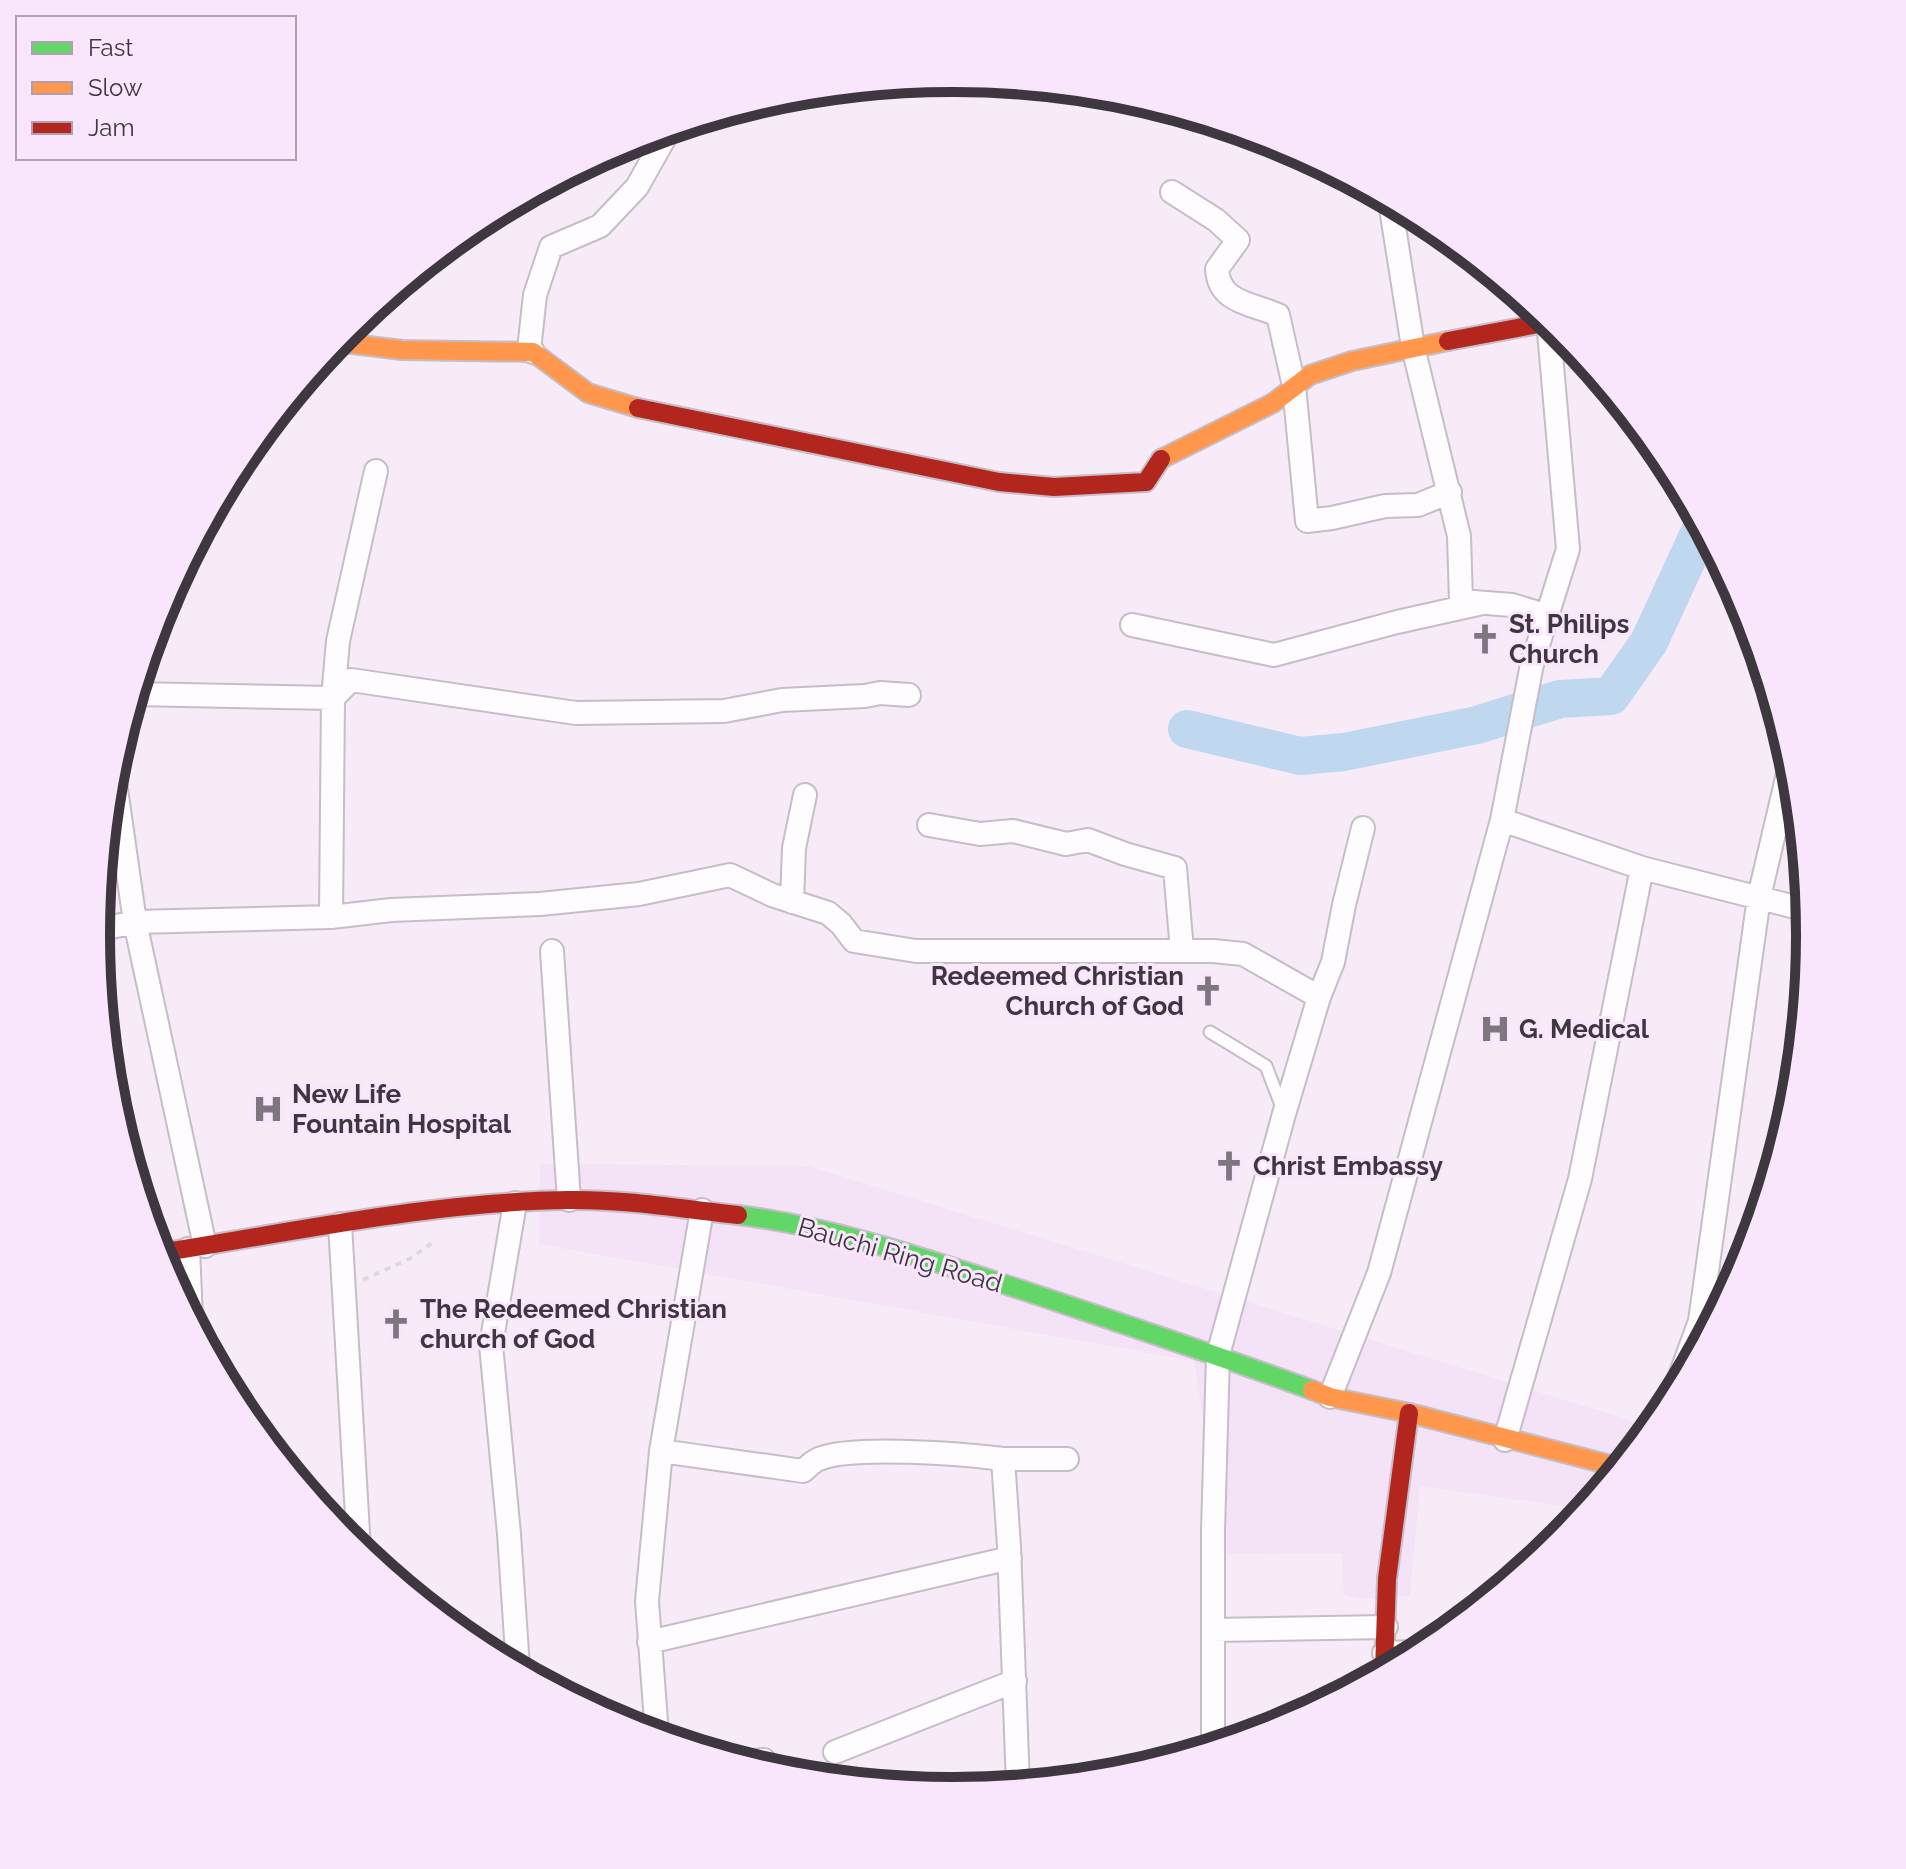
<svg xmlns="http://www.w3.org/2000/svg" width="1906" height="1869" viewBox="0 0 1906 1869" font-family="Raleway,sans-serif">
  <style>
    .built { fill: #f4e2f6 }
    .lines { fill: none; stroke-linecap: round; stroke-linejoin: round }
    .river { stroke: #bfd7ef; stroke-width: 38 }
    .lane-casing { stroke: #c6bdc7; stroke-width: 15 }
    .street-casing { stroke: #c6bdc7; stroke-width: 26 }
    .fast-casing { stroke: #c6bdc7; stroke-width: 22 }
    .slow-casing { stroke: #c6bdc7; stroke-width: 22 }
    .jam-casing { stroke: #c6bdc7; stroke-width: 22 }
    .path { stroke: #dddade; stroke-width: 4; stroke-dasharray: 6 6; stroke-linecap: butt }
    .lane { stroke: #fefcfe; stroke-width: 11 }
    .street { stroke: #fefcfe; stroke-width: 22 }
    .fast { stroke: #63d668; stroke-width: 18 }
    .slow { stroke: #ff974d; stroke-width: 18 }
    .jam { stroke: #b3261e; stroke-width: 18 }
    .labels { text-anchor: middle; stroke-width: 6; stroke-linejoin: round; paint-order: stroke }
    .poi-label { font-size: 26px; font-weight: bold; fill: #3e373f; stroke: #fae6fc; text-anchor: start }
    .street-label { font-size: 26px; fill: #3e373f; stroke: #fae6fc }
    .rim { fill: none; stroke: #3e373f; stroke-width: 10 }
  </style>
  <rect width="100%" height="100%" fill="#f6ebf7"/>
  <path class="built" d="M 540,1164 L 808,1166 L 1652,1427 L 1584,1509 L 1420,1486 L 1410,1596 L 1360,1599 L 1344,1595 L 1342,1553 L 1223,1554 L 1194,1361 L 539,1244 Z"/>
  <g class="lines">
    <path class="river" d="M 1187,729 L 1300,756 L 1344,752 L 1477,725 L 1560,699 L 1611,696 L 1649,642 L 1702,527"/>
    <g class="lane-casing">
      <path id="lane" d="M 1210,1032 L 1266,1066 L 1283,1110"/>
    </g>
    <g class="street-casing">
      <path id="street" d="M 1172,192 L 1216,220 L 1238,240 L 1217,269 C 1219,303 1251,303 1278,315 L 1294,386 L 1307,521 L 1332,518 L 1385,506 L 1418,505 L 1450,492
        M 1390,202 L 1413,347 L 1459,536 L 1461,601 L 1512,605 L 1548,616
        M 533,352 L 529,350 L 535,295 L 551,247 L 600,226 L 637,187 L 669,130
        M 1132,625 L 1274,655 L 1397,622 L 1478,604
        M 135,694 L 333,698 L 351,680 L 576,713 L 724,711 L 782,700 L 865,696 L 880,693 L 909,695
        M 113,768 L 135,922 L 205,1246
        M 1502,820 L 1642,868 L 1807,910
        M 929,825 L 980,834 L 1013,831 L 1066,844 L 1088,840 L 1125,854 L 1175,868 L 1182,951
        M 792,902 L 794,848 L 805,795
        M 331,917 L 333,698 L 338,641 L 376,471
        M 97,930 L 135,922 L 331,917 L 391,910 L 540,904 L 639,894 L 730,875 L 772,895 L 828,913 L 841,924 L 854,941 L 916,951 L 1213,951 L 1243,954 L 1319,997
        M 552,951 L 569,1200
        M 515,1203 L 491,1345 L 509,1534 L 518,1668
        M 340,1224 L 359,1550
        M 188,1249 L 191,1318
        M 1673,1395 L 1700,1321 L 1759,897 L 1791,761
        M 1330,1397 L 1379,1273 L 1502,820 L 1532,664 L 1568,549 L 1548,320
        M 1505,1440 L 1580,1179 L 1642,868
        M 661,1451 L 803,1471 C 808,1467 813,1461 819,1459 C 852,1445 964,1454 1003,1459 L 1009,1546 L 1018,1785
        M 1003,1459 L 1067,1459
        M 1213,1630 L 1386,1627
        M 649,1642 L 1010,1558
        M 1384,1653 L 1418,1652
        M 657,1735 L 647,1601 L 661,1451 L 702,1210
        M 1213,1746 L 1213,1531 L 1218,1355 L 1284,1114 L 1319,997 L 1333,962 L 1344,905 L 1363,828
        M 835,1752 L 1015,1681
        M 744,1762 L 764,1760"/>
    </g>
    <g class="fast-casing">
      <path id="fast" d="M 738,1215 C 834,1227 927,1259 1019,1289 C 1117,1322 1215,1354 1312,1390"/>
    </g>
    <g class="slow-casing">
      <path id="slow" d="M 336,342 L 402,350 L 533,352 L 588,393 L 638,408
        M 1161,459 L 1273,403 L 1310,375 L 1352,361 L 1448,341
        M 1312,1390 L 1330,1397 L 1409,1413 L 1618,1467"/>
    </g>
    <g class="jam-casing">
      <path id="jam" d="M 1448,341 L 1549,322
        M 638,408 L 999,482 L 1054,487 L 1146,482 L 1161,459
        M 159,1253 C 294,1232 431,1202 568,1200 C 625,1199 681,1209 738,1215
        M 1384,1671 L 1387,1579 L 1409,1413"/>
    </g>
    <path class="path" d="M 363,1280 L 411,1258 L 436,1240"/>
    <use href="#lane" class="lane"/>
    <use href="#street" class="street"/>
    <use href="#fast" class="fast"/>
    <use href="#slow" class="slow"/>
    <use href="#jam" class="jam"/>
  </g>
  <defs>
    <g id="church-bare" transform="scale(2.4)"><path d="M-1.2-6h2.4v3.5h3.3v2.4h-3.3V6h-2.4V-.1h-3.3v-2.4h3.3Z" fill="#7e767f" stroke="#fae6fc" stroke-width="2.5" paint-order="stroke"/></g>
    <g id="hospital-bare" transform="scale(2.4)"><path d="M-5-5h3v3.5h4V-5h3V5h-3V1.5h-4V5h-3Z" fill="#7e767f" stroke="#fae6fc" stroke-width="2.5" paint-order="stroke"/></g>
  </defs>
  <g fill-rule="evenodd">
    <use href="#church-bare" x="1485" y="639"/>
    <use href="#church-bare" x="1208" y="991"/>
    <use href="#hospital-bare" x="1495" y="1029"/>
    <use href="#hospital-bare" x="268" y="1109"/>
    <use href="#church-bare" x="1229" y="1166"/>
    <use href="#church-bare" x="396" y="1324"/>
  </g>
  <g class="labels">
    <g class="poi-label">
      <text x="1509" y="633">St. Philips<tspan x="1509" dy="30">Church</tspan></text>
      <text x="1184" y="985" text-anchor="end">Redeemed Christian<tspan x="1184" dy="30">Church of God</tspan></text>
      <text x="1519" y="1038">G. Medical</text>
      <text x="292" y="1103">New Life<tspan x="292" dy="30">Fountain Hospital</tspan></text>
      <text x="1253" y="1175">Christ Embassy</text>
      <text x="420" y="1318">The Redeemed Christian<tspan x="420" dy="30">church of God</tspan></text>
    </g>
    <g class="street-label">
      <text transform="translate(900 1255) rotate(16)" y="9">Bauchi Ring Road</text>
    </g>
  </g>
  <path d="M0 0H1906V1869H0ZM952 92H954A842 842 0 0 1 1796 934V935A842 842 0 0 1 954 1777H952A842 842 0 0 1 110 935V934A842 842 0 0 1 952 92Z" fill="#fae6fc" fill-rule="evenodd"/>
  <path class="rim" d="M952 92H954A842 842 0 0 1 1796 934V935A842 842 0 0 1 954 1777H952A842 842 0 0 1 110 935V934A842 842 0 0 1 952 92Z"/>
  <rect x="16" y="16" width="280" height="144" fill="#fae6fc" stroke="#afa0b0" stroke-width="2"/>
  <rect x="32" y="42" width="40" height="12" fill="#63d668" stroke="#afa0b0" stroke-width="2"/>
  <text x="88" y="56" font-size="24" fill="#3e373f">Fast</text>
  <rect x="32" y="82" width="40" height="12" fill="#ff974d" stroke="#afa0b0" stroke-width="2"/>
  <text x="88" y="96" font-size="24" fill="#3e373f">Slow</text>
  <rect x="32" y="122" width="40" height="12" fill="#b3261e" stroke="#afa0b0" stroke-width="2"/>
  <text x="88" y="136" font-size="24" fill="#3e373f">Jam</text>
</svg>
